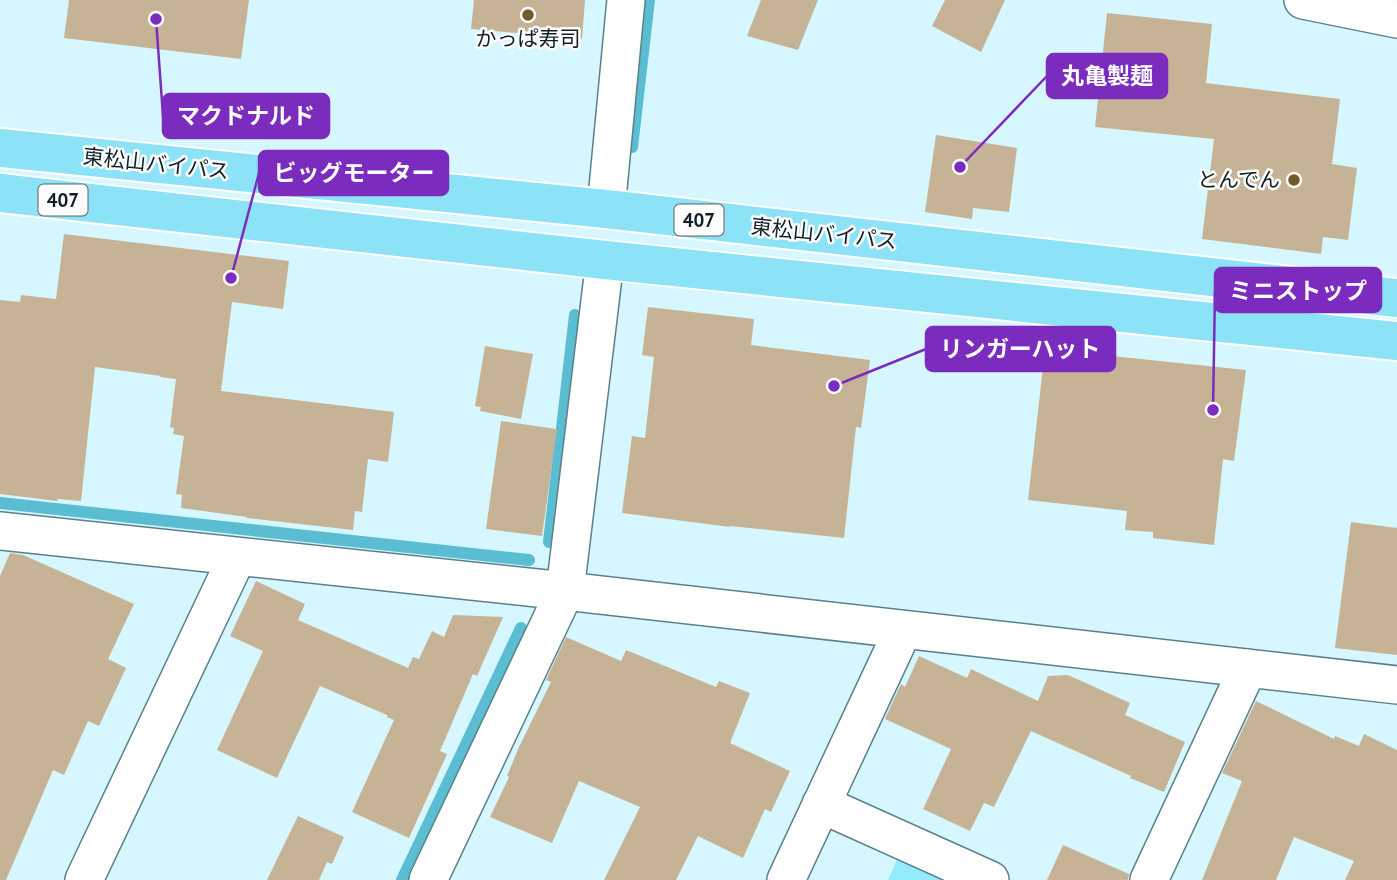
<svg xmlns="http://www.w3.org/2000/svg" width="1397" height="880" viewBox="0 0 1397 880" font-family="'PT Sans','Noto Sans JP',sans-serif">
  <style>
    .green { fill: #95ebfe }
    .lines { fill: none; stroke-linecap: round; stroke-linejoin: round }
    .stream { stroke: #5bbdd2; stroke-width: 12 }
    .building { fill: #c6b396 }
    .minor-casing { stroke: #5a818a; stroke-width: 40 }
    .trunk-casing { stroke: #fff; stroke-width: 42 }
    .minor { stroke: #fff; stroke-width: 37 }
    .trunk { stroke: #8ce2f6; stroke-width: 38 }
    .poi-dot { fill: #75592c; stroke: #fdfdfd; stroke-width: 2.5 }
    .labels { text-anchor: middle; stroke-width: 5; stroke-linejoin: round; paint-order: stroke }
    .shield { fill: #fdfdfd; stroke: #586265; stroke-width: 2 }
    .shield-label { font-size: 19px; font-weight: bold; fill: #112024 }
    .poi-label { font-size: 21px; fill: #112024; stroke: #fdfdfd }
    .street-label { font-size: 21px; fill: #112024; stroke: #fdfdfd }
    .leader { fill: none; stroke: #7b2cbf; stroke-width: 2.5 }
    .callout-dot { fill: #7b2cbf; stroke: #fdfdfd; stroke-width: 2.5 }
    .callout { fill: #7b2cbf; stroke: #7b2cbf; stroke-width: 2.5 }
    .callout-label { font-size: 23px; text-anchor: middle; font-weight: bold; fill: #fff }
  </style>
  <rect width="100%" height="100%" fill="#d6f7ff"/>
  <path class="green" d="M 899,855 L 953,880 L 888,880 Z"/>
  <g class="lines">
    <path class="stream" d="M 632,147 L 649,0
      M 0,503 L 529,560
      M 549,542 L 575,315
      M 402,880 L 521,628"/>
  </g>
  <path class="building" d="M 69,0 L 249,0 L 241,59 L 64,38 Z
    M 474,0 L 585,0 L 582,39 L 471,29 Z
    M 761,0 L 818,0 L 798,50 L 747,36 Z
    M 945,0 L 1005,0 L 981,52 L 932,26 Z
    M 1107,13 L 1212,24 L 1206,83 L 1340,99 L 1332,164 L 1357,168 L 1348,240 L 1323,237 L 1321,254 L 1202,239 L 1214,139 L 1095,127 Z
    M 936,135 L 1017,148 L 1009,212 L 973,208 L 972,219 L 925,212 Z
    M 64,234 L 289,261 L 283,309 L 232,302 L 221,391 L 394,412 L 388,462 L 368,459 L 362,512 L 355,511 L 353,530 L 247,518 L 247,517 L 181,508 L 182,495 L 176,494 L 184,436 L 173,434 L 174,428 L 170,427 L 176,379 L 160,377 L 161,376 L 95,367 L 81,501 L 58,499 L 57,501 L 0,494 L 0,300 L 20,302 L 21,295 L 56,299 Z
    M 648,307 L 754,319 L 751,345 L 870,360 L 861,428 L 856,427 L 844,538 L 730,526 L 730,527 L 622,513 L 632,436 L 645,438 L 654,357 L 642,355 Z
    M 485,346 L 533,354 L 521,419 L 480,411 L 481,407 L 475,406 Z
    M 1045,349 L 1246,370 L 1234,461 L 1223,459 L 1214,545 L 1153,538 L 1153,532 L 1125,530 L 1127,511 L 1028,500 Z
    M 501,421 L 557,429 L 542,536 L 486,529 Z
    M 1351,522 L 1397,528 L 1397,655 L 1335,648 Z
    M 10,553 L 23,555 L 134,604 L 108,659 L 126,668 L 99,726 L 88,721 L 64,775 L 53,770 L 6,880 L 0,880 L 0,576 Z
    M 256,581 L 305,604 L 298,620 L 408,668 L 413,657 L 419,659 L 432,631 L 444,637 L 453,615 L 503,617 L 477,676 L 473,674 L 440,751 L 447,754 L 409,838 L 352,812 L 394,720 L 387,717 L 387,715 L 320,686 L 277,778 L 217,750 L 263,651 L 230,636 Z
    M 566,637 L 621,661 L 626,650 L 716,687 L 719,681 L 750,693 L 730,743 L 790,771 L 771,812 L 765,809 L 743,858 L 698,836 L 676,880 L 604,880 L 640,807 L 579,781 L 552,843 L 490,817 L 509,777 L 507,776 L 519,747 L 551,682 L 546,680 Z
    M 919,656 L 967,678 L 971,669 L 1038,701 L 1048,676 L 1068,675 L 1130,703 L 1125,715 L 1185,742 L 1164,792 L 1130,778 L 1131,776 L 1031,731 L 994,807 L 984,803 L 970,831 L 923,809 L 951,749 L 885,719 L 901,684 L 905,687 Z
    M 1256,701 L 1334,739 L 1335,736 L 1359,746 L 1364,734 L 1397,750 L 1397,880 L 1345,880 L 1354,861 L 1294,837 L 1276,880 L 1202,880 L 1242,781 L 1222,773 Z
    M 298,816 L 344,837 L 332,864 L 327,862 L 319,880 L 267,880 Z
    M 1063,845 L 1129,874 L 1128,880 L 1047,880 Z"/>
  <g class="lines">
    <g class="minor-casing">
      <path id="minor" d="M 1303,0 L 1397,19
        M 606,209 L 626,0
        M 0,531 L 565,591 L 1397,685
        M 821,804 L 990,880
        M 84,880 L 237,557
        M 428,880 L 565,591 L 605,260
        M 786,880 L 903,630
        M 1149,880 L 1248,668"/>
    </g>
    <g class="trunk-casing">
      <path id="trunk" d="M 0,148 L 606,209 L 1397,298
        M 0,193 L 605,260 L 1397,341"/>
    </g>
    <use href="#minor" class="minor"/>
    <use href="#trunk" class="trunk"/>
  </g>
  <g class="poi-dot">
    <circle cx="528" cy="15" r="7"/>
    <circle cx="1294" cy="180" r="7"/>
  </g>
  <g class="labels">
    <g class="shield">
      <rect x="38.5" y="184.5" width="49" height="31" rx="5"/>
      <rect x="674.5" y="204.5" width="49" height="31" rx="5"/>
    </g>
    <g class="shield-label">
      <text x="63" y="207">407</text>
      <text x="699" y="227">407</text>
    </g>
    <g class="poi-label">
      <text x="528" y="46">かっぱ寿司</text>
      <text x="1280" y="187" text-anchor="end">とんでん</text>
    </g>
    <g class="street-label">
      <text transform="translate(156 164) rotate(6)" y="7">東松山バイパス</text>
      <text transform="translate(824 234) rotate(6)" y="7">東松山バイパス</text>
    </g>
  </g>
  <path class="leader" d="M960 167L1047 76M156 19L163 116M231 278L259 173M1213 410L1215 290M834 386L926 349"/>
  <g class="callout-dot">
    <circle cx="960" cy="167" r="7"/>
    <circle cx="156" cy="19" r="7"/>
    <circle cx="231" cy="278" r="7"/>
    <circle cx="1213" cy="410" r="7"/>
    <circle cx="834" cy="386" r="7"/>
  </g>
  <g class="callout">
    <rect x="1047" y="54" width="120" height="44" rx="7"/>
    <rect x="163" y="94" width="166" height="44" rx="7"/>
    <rect x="259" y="151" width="189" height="44" rx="7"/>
    <rect x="1215" y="268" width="166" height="44" rx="7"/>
    <rect x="926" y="327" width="189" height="44" rx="7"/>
  </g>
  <g class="callout-label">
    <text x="1107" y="84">丸亀製麺</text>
    <text x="246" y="124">マクドナルド</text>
    <text x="354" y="181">ビッグモーター</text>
    <text x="1298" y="299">ミニストップ</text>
    <text x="1020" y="357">リンガーハット</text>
  </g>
</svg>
